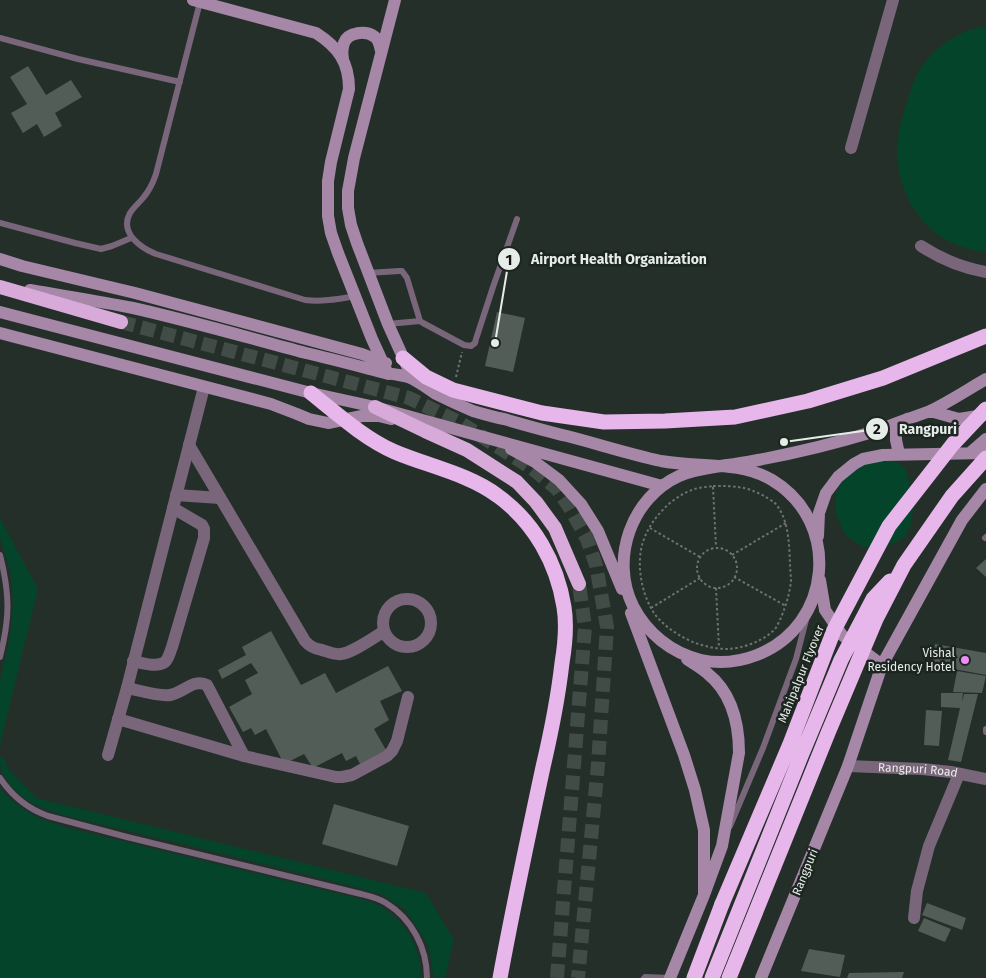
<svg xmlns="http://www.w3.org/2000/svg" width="986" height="978" viewBox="0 0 986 978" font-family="'Fira Sans',sans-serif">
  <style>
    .green { fill: #03442a }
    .building { fill: #525d57 }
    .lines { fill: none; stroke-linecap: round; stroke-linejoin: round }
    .trunk-tunnel { stroke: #424c46; stroke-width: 14; stroke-dasharray: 14 7; stroke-linecap: butt }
    .path { stroke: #6b746e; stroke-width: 2; stroke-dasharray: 2.5 2.5; stroke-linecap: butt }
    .service { stroke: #7a667b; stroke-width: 6 }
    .minor { stroke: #7a667b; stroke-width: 12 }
    .secondary { stroke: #a687a8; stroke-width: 12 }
    .trunk { stroke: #d8aada; stroke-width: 14 }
    .motorway { stroke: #e7b6ea; stroke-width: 15 }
    .motorway-bridge { stroke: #e7b6ea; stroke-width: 15 }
    .poi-dot { fill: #ee8bf8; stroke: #1c2520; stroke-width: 2 }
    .labels { text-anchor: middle; stroke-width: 5; stroke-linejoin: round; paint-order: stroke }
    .poi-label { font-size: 12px; fill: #e6ede9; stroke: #1c2520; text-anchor: end }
    .street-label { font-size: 12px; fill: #e6ede9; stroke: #1c2520 }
    .leader { fill: none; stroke: #e6ede9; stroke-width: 2 }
    .callout-dot { fill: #e6ede9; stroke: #1c2520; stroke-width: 2 }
    .mark-label { font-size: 15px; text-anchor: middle; font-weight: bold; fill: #111 }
    .callout-label { font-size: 14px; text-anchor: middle; font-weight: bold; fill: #e6ede9; stroke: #1c2520; stroke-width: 5; stroke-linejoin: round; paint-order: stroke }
  </style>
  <rect width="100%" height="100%" fill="#252f29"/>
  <path class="green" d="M 986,26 L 986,253 C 974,251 961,247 950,242 C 913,223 893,180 898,140 C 899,127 903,115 907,103 C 910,92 913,81 919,71 C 933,48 959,30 986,26 Z
    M 866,461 L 895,461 L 905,468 L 910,483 L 914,504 L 911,524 L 904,538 L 884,548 L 863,547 L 845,535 L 836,514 L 836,493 L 843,478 Z
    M 0,518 L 38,589 L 1,741 L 1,744 L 0,744 L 0,681 L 10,636 L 13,603 L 12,585 L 10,570 L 0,538 Z
    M 4,757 L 7,767 L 36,798 L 426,893 L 454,940 L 445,978 L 433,978 L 432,966 L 428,945 L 419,930 L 404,909 L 381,894 L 328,880 L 63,815 C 52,811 40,808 30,802 C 19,795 6,782 1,770 C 0,766 0,762 0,758 Z
    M 0,788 C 21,813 46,822 77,830 L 361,899 C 366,900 372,902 376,904 C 404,917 422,948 421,978 L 0,978 Z"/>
  <path class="building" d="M 28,66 L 46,95 L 71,80 L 82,97 L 55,113 L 62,126 L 44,137 L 37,124 L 23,133 L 11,113 L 27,104 L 10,77 Z
    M 497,312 L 525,318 L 513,372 L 485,366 Z
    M 986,559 L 986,577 L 976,568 Z
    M 271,631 L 301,685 L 325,673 L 336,693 L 388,666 L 402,691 L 380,701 L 389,720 L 374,729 L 386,750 L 360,764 L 356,756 L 346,761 L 342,753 L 313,768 L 304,754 L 284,764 L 266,729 L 255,735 L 251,728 L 243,732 L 229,707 L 252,694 L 245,680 L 258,673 L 251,663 L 222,679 L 218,670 L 246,655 L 242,647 Z
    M 935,644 L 986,653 L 986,675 L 932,665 Z
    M 957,671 L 986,676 L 982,693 L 953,692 Z
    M 941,693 L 963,693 L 962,702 L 964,694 L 978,694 L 961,762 L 948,760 L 960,708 L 941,707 Z
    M 926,710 L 942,711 L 939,746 L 924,745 Z
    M 334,804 L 409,826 L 397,866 L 322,844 Z
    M 927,903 L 966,918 L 962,930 L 922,915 Z
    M 924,918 L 951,929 L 945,942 L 918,931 Z
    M 809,949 L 845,955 L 840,977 L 801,971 Z
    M 904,972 L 902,978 L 847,978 L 849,973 Z"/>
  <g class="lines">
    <path class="trunk-tunnel" d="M 121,322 L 409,398 L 459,422 L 533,469 L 557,489 L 570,508 L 587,539 L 596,565 L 607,627 L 598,764 L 578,978
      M 557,978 L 585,627 L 579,584"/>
    <path class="path" d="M 456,377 L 462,352
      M 713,486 C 734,486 746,486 764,496 C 767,498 771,500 774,502 C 789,518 789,543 790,563 C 790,569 791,576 791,582 C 789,596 785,609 779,622 C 777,625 776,629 773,631 C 761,642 743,648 728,649 C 712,649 694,644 681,636 C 669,629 657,620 651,608 C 641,590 637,565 642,545 C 649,520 672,495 698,488 C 703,487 708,487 713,486 Z
      M 713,487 L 716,547
      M 650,528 L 700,557
      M697 568a20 20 0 1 1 40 0a20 20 0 1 1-40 0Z
      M 732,555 L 786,523
      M 734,577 L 786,606
      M 716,588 L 719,648
      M 651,608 L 700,578"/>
    <path class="service" d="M 200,2 L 156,174 C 153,183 149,191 143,198 C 139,203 133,208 130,213 C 119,233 141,248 156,254 L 305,300 C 323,302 338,299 356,296
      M 0,38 L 78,59 L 180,82
      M 0,223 L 75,243 L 101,249 L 112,246 L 131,238
      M 368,273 L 399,271 L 402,271 L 407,278 L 420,321 L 423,323 L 464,345 L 471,346 L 475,343 L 476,339 L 493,287 L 517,219
      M 388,324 L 420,321
      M 985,538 L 986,537
      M 0,555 C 10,595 10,617 0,657
      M 986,729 L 986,732
      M 0,778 C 12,796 28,809 48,816 L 127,837 L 361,894 C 369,896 378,898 386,903 C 412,919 427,948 427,978
      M 730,826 L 763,748 L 796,659 L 806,620
      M 644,978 L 645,977 L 670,978"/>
    <g class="minor">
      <path d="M 851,148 L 893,0"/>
      <path d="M 921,246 C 941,259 962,268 986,272"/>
      <path d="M 189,445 L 305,641 C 310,647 315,649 322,650 C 328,652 335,655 341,654 C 352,653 373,638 383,632"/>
      <path d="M 176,495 L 220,498"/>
      <circle cx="407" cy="623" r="24"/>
      <path d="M 133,661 C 142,663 157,668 165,662 C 169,658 170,652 172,647 L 204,538 L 204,529 L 202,525 L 173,508"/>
      <path d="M 127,688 C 138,690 160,697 170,695 C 183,693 194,678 207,685 L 244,756"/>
      <path d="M 118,719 L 244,756 L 336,777 L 342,777 L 352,775 L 387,756 L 392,751 L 397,741 L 408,697"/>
      <path d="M 108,755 L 127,688 L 204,387"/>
      <path id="s1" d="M 848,766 L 922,769 L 951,772 L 986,779"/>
      <path d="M 914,918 L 917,891 L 929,846 L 959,774"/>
    </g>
    <path class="secondary" d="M 193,0 L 316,33 C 338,47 349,62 349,89 L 331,162 L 328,181 L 328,216 L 331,233 L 338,253 L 372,339 L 388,374
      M 395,0 L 354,158 L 348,191 L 348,208 L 351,225 L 357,243 L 388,324 L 407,366
      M 343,59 C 342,53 342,48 344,43 C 348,32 366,30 375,37 C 379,40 380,47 381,51
      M 0,259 L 22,266 L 135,293 L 362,354 L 386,363
      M 30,290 C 64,296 99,301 133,308 C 191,321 249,338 306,353 C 332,359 358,366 385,373 C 392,374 401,375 408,377 C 418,381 427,388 436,394 C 448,400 461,406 473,411 C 483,414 494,417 504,419 C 525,425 546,431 567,436 C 598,444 629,454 661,461 C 698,468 738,460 772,480 C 842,522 832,626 757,655 C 739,662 720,664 701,660 C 671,653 647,633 633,606 C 610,559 631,498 679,476 C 695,469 710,468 727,465 C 737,464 748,462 758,460 C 795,453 833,444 869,433 C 882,429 894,424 907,419 C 914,417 922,414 930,411 C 949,402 967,390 986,379
      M 0,312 L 311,393 L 375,407 L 662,486
      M 0,333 L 271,404 L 297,414 L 309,419 L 328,423 L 362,416 L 379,416 L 391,419
      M 930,411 L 959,419 L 984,415
      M 896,424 L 896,440 L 899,454
      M 511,449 L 535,462 L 559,480 L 581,504 L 598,531 L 622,589
      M 971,452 L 986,439
      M 818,536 L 819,513 L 826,493 L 838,477 L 854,464 L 863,459 L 883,455 L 986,453
      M 820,580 L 825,610 L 842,635 L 882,665
      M 631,613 L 684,755 L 695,790 L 704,830 L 704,895
      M 670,978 L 704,895 L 722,846 L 739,753 C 739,723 731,692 707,673 C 701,668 694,664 687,659
      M 761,978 L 848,766 L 882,665 L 962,520 L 986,489"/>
    <path class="trunk" d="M 0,287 L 121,322
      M 375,407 L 425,431 L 467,450 L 517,482 L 536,502 L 555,528 L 579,584"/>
    <path class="motorway" d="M 403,358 L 426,377 L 453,390 L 542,413 L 604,422 L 665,421 L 735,417 L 808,401 L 883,378 L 986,336
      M 311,393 C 336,413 365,439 395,452 C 428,466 469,474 498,496 C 534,522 557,563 564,607 C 567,625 565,645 562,663 C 558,698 551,733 543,767 C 528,837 513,907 500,978
      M 694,978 L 722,904"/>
    <path class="motorway-bridge" d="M 722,904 L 790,744 L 834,630 L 889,526 L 953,444 L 986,409
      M 712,978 L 801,756 L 841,660 L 873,599 L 890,581
      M 729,978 L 828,733 L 876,619 L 904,565 L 952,496 L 986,458"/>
  </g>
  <circle class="poi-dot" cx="965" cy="660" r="5"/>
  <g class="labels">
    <g class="poi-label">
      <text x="955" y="657">Vishal<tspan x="955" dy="14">Residency Hotel</tspan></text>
    </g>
    <g class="street-label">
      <text transform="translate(801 674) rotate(-68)" y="4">Mahipalpur Flyover</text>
      <text dy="4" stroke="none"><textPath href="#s1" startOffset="70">Rangpuri Road</textPath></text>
      <text transform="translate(805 872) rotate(-68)" y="4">Rangpuri</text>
    </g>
  </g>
  <path class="leader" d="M495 343L509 259M784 442L877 429"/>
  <g class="callout-dot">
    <circle cx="495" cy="343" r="5"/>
    <circle cx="784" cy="442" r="5"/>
    <circle cx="509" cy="259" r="12"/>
    <circle cx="877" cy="429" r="12"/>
  </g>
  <g class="mark-label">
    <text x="509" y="265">1</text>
    <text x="877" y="434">2</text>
  </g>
  <g class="callout-label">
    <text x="619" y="264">Airport Health Organization</text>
    <text x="928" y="434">Rangpuri</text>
  </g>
</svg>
